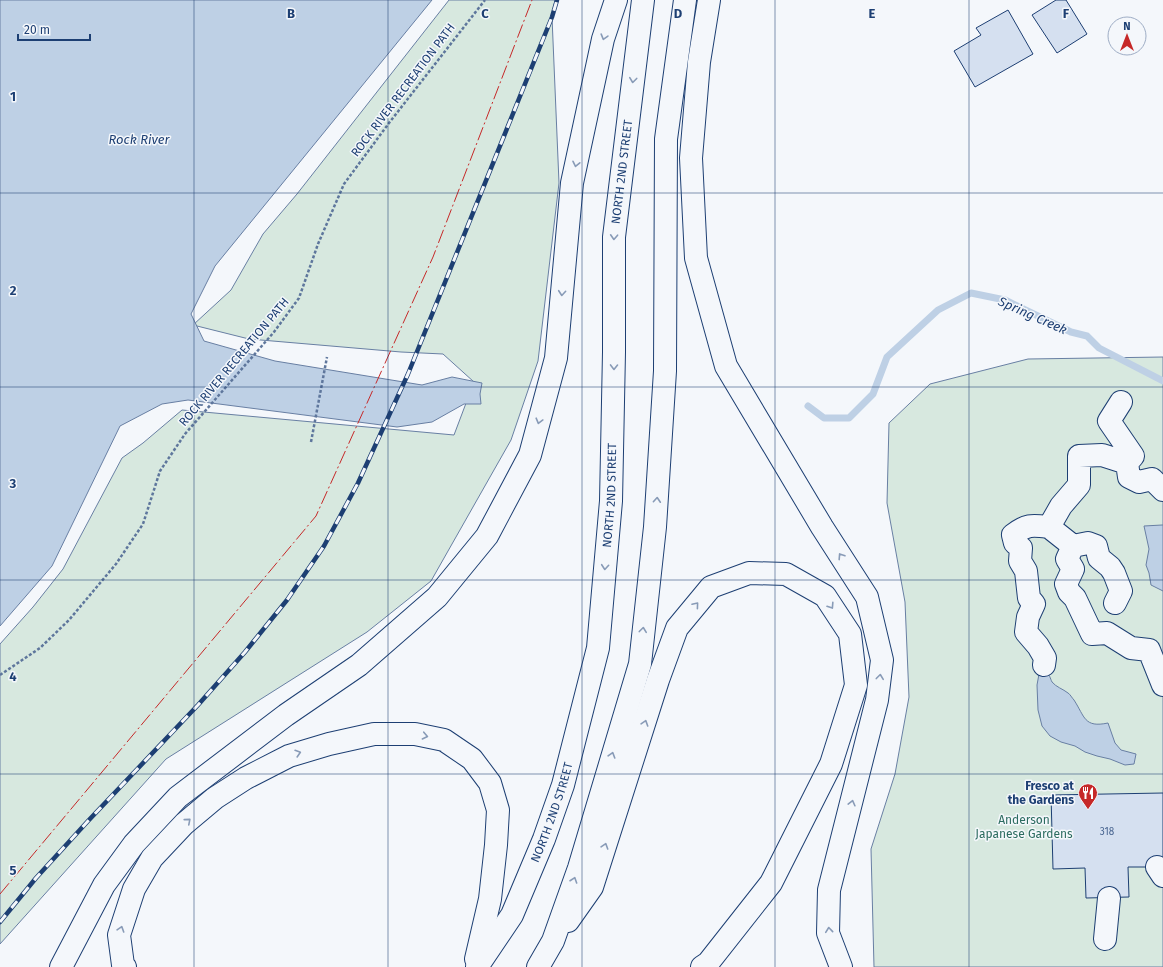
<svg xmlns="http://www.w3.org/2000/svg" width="1163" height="967" viewBox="0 0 1163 967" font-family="'Fira Sans',sans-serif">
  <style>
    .green { fill: #d7e8df; stroke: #687fa3 }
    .water { fill: #bed0e5; stroke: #687fa3 }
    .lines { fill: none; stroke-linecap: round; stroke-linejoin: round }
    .stream { stroke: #bed0e5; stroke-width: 7 }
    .building { fill: #d5e0f0; stroke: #1d3f73 }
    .street-casing { stroke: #1d3f73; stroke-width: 24 }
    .primary-casing { stroke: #1d3f73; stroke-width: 24 }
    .path { stroke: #5e769c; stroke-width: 2.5; stroke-dasharray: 3 2; stroke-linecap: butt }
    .street { stroke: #f4f7fb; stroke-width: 22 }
    .primary { stroke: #f4f7fb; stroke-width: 22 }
    .rail-casing { stroke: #1d3f73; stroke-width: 4.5 }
    .rail { stroke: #f4f7fb; stroke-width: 3; stroke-dasharray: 9; stroke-linecap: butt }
    .power { stroke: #c62828; stroke-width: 1; stroke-dasharray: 14 3 2 3; stroke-linecap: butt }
    .oneway { stroke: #889bb7 }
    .grid { fill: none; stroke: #1d3f73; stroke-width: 1; stroke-opacity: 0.55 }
    .labels { text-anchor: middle; stroke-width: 3; stroke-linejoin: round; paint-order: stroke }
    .number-label { font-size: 10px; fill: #4b6792 }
    .street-label { font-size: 12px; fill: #1d3f73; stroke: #f4f7fb }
    .poi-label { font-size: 12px; font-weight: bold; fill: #1d3f73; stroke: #f4f7fb; text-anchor: end }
    .park-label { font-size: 12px; fill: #2c6c60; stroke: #f4f7fb }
    .water-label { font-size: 13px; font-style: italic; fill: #1d3f73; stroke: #f4f7fb }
    .grid-label { font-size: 13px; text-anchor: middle; font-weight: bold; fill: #1d3f73; stroke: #f4f7fb; stroke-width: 3; stroke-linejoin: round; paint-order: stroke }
  </style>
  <rect width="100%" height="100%" fill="#f4f7fb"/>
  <path class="green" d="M 449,0 L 555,0 L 552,17 L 559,183 L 538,361 L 511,440 L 431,581 L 367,632 L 166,759 L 0,944 L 0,644 L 33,607 L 63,569 L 122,458 L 143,443 L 182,410 L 454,435 L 474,382 L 443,354 L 401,352 L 249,339 L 193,325 L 231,290 L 263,234 L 297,194 Z
    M 1163,357 L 1163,967 L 874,967 L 871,849 L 895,774 L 909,697 L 905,602 L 887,503 L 889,423 L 930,384 L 1028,359 Z"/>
  <path class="water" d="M 0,0 L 432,0 L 215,266 L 191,314 L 204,341 L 275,361 L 422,385 L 452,377 L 482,383 L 480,394 L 481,404 L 464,404 L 432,422 L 397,427 L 188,400 L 162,404 L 120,426 L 52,566 L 0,626 Z
    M 1162,525 L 1163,525 L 1163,591 L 1151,585 L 1149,573 L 1146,565 L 1149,549 L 1144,526 Z
    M 1046,672 C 1050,675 1050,678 1052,682 C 1056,687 1063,689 1068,693 C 1070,694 1072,698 1074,700 C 1085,717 1084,728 1108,723 L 1115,743 L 1121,750 L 1136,754 L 1134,764 L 1125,765 L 1110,759 L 1097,756 L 1085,752 L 1075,746 L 1061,742 L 1050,736 L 1042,726 L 1038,710 L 1037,685 L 1039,674 Z"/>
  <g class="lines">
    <path class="stream" d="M 808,406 L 824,418 L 849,418 L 873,394 L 887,357 L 938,310 L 971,293 L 1005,300 L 1071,332 L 1087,336 L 1099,348 L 1163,381"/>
  </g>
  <path class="building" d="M 1056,0 L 1066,0 L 1087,34 L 1057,53 L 1032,15 Z
    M 1008,10 L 1033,54 L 975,87 L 954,51 L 981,35 L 976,28 Z
    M 1163,793 L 1163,867 L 1128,867 L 1129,897 L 1086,898 L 1085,868 L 1053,869 L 1051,795 Z"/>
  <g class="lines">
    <g class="street-casing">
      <path id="street" d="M 1121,402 L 1109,421 L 1133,456 L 1127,463
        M 1163,490 L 1152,479 L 1139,482 L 1129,477 L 1127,463 L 1102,455 L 1079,456 L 1079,485 L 1061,506 L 1049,527 L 1073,546 L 1067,559 L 1073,569 L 1066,584 L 1069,592 L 1075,598 L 1092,634 L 1107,633 L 1131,648 L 1149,650 L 1163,685
        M 1073,546 L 1088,543 L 1096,546 L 1099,558 L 1110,567 L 1114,573 L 1121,591 L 1115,603
        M 1044,665 L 1045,658 L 1038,646 L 1026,632 L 1028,617 L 1034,604 L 1029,598 L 1026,571 L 1020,561 L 1021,548 L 1015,543 L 1013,535 C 1027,524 1032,525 1049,527
        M 1157,867 L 1163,876
        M 1105,939 L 1109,898"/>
    </g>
    <g class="primary-casing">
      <g id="primary">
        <path d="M 709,0 L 699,62 L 691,158 L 696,258 L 726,366 L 822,527 L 867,597 L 882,660 L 877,700 L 829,890 L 828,933 L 841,967"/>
        <path d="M 568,921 L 592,887 L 658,680 L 677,628 L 711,587 L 749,573 L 786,574 L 825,596 L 850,634 L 856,685 L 831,764 L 771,883 L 708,963 L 702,967"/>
        <path d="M 61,967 L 104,885 L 134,844 L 178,797 L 286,715 L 359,665 L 437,597 L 487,536 L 530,455 L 556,358 L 572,183 L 603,39 L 616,0"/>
        <path d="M 125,967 L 123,965 L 119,935 L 134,889 L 152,858 L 184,824 L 215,798 L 246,778 L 289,756 L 329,744 L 374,734 L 415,734 L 444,740 L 472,759 L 490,783 L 498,810 L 496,845 L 490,899 L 476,959"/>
        <path id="s1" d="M 477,967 L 512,915 L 544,839 L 563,785 L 598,648 L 611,501 L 614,352 L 614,237 L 643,0"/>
        <path d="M 538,967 L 553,941 L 579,868 L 640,664 L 655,527 L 665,371 L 666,139 L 685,0"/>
      </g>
    </g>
    <path class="path" d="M 311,442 L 327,357
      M 0,675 L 40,648 L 69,620 L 116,564 L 143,524 L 160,471 L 185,434 L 274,332 L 299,298 L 318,244 L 344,184 L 389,123 L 485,0"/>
    <use href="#street" class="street"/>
    <use href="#primary" class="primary"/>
    <g class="rail-casing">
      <path id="rail" d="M 0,922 L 36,878 L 88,821 L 198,705 L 245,652 L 287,600 L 324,546 L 358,483 L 408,374 L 552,17 L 557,0"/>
    </g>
    <use href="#rail" class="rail"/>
    <path class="power" d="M 0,894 L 316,516 L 433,257 L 532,0"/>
  </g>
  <defs><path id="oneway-chevron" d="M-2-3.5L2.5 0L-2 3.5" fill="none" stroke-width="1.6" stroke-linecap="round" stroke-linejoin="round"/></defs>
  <g class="oneway">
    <use href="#oneway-chevron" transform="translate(604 37) rotate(106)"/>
    <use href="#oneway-chevron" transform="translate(633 80) rotate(97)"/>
    <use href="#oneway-chevron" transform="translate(576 164) rotate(102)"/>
    <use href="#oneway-chevron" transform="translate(614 237) rotate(93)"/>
    <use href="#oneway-chevron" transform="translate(562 293) rotate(95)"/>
    <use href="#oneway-chevron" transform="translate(614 367) rotate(91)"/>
    <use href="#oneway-chevron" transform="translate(539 421) rotate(105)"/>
    <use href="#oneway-chevron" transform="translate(657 500) rotate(-86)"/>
    <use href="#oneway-chevron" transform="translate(841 556) rotate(-123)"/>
    <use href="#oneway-chevron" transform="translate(605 567) rotate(95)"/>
    <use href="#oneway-chevron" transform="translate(696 605) rotate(-50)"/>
    <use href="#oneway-chevron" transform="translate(831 606) rotate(57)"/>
    <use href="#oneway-chevron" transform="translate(643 630) rotate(-83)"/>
    <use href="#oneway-chevron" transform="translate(880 677) rotate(-83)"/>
    <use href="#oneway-chevron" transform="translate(645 723) rotate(-72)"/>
    <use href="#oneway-chevron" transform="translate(425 736) rotate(12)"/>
    <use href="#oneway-chevron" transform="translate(298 753) rotate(-17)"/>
    <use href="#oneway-chevron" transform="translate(612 755) rotate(-73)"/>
    <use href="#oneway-chevron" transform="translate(852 803) rotate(-76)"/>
    <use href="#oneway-chevron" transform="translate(188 821) rotate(-41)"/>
    <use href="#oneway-chevron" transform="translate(605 846) rotate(-72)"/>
    <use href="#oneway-chevron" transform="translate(574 880) rotate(-71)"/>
    <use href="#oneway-chevron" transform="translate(121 929) rotate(-72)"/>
    <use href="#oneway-chevron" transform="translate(829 930) rotate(-96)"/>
  </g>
  <path class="grid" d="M 194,0 L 194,967M 388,0 L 388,967M 582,0 L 582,967M 775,0 L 775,967M 969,0 L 969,967M 0,193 L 1163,193M 0,387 L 1163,387M 0,580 L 1163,580M 0,774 L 1163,774"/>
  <defs>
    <g id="restaurant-pin" transform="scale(1)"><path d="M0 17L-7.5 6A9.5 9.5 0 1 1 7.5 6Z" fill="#c62828" stroke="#f4f7fb"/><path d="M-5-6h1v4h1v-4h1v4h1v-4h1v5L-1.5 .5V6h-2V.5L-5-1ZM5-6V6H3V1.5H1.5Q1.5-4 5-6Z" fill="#fff"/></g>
  </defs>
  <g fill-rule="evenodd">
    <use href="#restaurant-pin" x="1088" y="793"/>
  </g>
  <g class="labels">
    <g class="number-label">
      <text x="1107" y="835">318</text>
    </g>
    <g class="street-label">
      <text transform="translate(403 90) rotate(-53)" y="4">ROCK RIVER RECREATION PATH</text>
      <text dy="4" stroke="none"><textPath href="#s1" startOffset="821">NORTH 2ND STREET</textPath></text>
      <text transform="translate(234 362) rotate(-50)" y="4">ROCK RIVER RECREATION PATH</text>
      <text dy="4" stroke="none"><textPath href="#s1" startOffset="497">NORTH 2ND STREET</textPath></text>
      <text dy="4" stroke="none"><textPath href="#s1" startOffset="173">NORTH 2ND STREET</textPath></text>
    </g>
    <g class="poi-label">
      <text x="1074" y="790">Fresco at<tspan x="1074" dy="14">the Gardens</tspan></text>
    </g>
    <g class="park-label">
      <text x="1024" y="824">Anderson<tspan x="1024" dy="14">Japanese Gardens</tspan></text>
    </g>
    <g class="water-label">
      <text x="139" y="144">Rock River</text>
      <text transform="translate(1033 315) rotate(24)" y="5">Spring Creek</text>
    </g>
  </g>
  <g class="grid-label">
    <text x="291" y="18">B</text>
    <text x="485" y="18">C</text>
    <text x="678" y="18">D</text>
    <text x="872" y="18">E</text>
    <text x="1066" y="18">F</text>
    <text x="13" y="101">1</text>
    <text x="13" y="295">2</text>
    <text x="13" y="488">3</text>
    <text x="13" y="681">4</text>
    <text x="13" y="875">5</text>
  </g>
  <g transform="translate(1127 36)"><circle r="19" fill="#f4f7fb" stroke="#9eadc5"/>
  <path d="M0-3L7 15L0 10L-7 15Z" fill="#c62828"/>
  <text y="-6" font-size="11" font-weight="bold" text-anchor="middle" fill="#1d3f73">N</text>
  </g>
  <path d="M18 34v6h72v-6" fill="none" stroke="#1d3f73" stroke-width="2"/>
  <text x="24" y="34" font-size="12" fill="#1d3f73" stroke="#f4f7fb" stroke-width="3" paint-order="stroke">20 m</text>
</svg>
